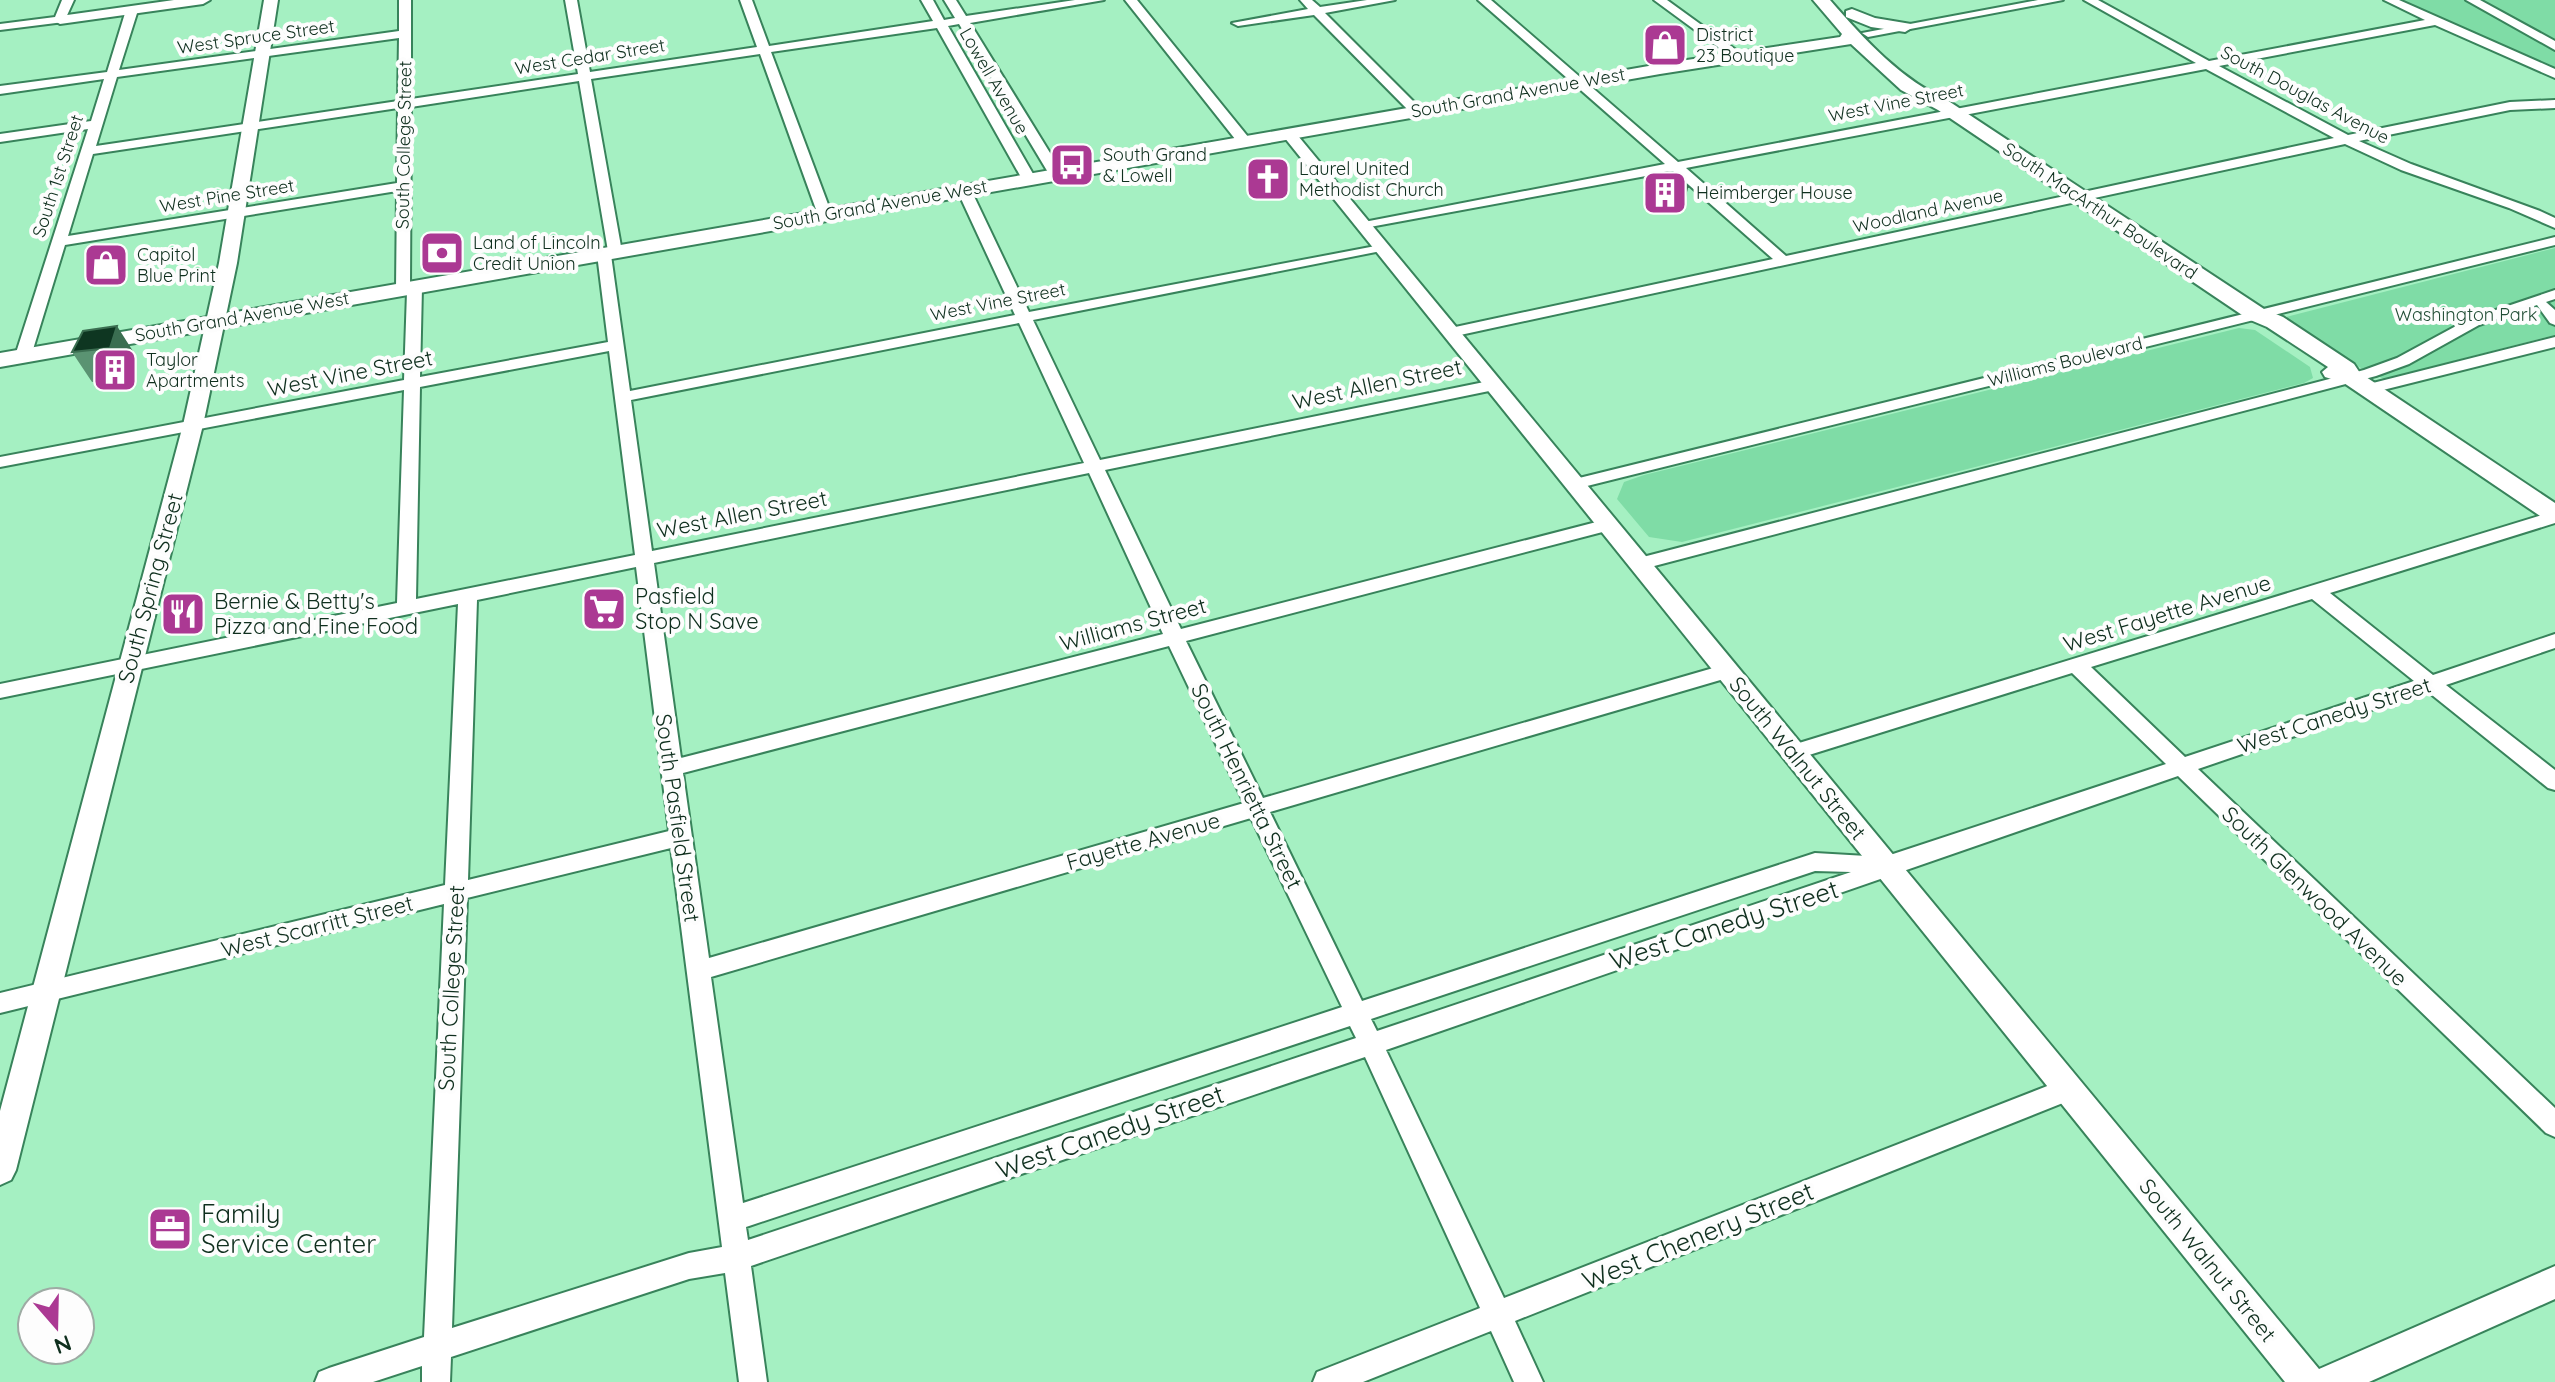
<svg xmlns="http://www.w3.org/2000/svg" width="2555" height="1382" viewBox="0 0 2555 1382" font-family="Quicksand,sans-serif">
  <style>
    .green { fill: #7fdca6 }
    .lines { fill: none; stroke-linecap: round; stroke-linejoin: round }
    .minor-casing { stroke: #38835b; stroke-width: 4 }
    .tertiary-casing { stroke: #38835b; stroke-width: 4 }
    .secondary-casing { stroke: #38835b; stroke-width: 4 }
    .minor { fill: #fff; fill-rule: evenodd }
    .tertiary { fill: #fff; fill-rule: evenodd }
    .secondary { fill: #fff; fill-rule: evenodd }
    .wall { fill: #5a9372 }
    .shaded-wall { fill: #3b6e51 }
    .building { fill: #0e3621; stroke: #3b6e51; stroke-width: 2 }
    .labels { text-anchor: middle; stroke-width: 8; stroke-linejoin: round; paint-order: stroke }
    .far-poi-label { font-size: 18px; fill: #0f2f1e; stroke: #fdfdfd; text-anchor: start }
    .far-street-label { font-size: 18px; fill: #0f2f1e; stroke: #fdfdfd }
    .far-park-label { font-size: 18px; fill: #224e36; stroke: #fdfdfd }
    .street-label { font-size: 22px; fill: #0f2f1e; stroke: #fdfdfd }
    .poi-label { font-size: 22px; fill: #0f2f1e; stroke: #fdfdfd; text-anchor: start }
    .near-street-label { font-size: 26px; fill: #0f2f1e; stroke: #fdfdfd }
    .near-poi-label { font-size: 26px; fill: #0f2f1e; stroke: #fdfdfd; text-anchor: start }
  </style>
  <rect width="100%" height="100%" fill="#a5f0c2"/>
  <path class="green" d="M 2396,0 L 2555,0 L 2555,71 Z
    M 2555,248 L 2555,335 L 2384,379 L 2359,367 L 2286,317 Z
    M 2239,328 L 2255,330 L 2310,367 L 2313,378 L 2304,383 L 1682,542 L 1649,537 L 1617,499 L 1624,482 L 1644,475 Z"/>
  <g class="lines">
    <g class="minor-casing">
      <path id="minor" d="M 62,0 L 74,0 L 64,22 L 0,30 L 0,24 L 55,17 Z
        M 399,0 L 411,0 L 411,99 L 578,74 L 565,0 L 577,0 L 590,72 L 757,47 L 740,0 L 752,0 L 769,46 L 933,21 L 921,0 L 933,0 L 944,20 L 955,18 L 944,0 L 956,0 L 966,16 L 1075,0 L 1104,0 L 970,23 L 1063,174 L 1056,178 L 1049,174 L 959,24 L 948,26 L 1036,179 L 1029,183 L 1022,179 L 937,28 L 771,52 L 832,215 L 825,219 L 818,215 L 760,54 L 591,79 L 622,252 L 611,255 L 630,391 L 1015,315 L 957,190 L 964,186 L 971,190 L 1029,312 L 1386,244 L 1386,250 L 1381,251 L 1033,320 L 1100,460 L 1494,380 L 1502,385 L 1494,390 L 1105,470 L 1181,629 L 1608,519 L 1617,525 L 1614,529 L 1186,641 L 1263,798 L 1727,664 L 1737,671 L 1734,676 L 1270,812 L 1362,1001 L 1815,853 L 1884,857 L 2166,764 L 2072,673 L 1793,760 L 1786,757 L 1783,752 L 1786,747 L 2555,511 L 2555,523 L 2330,593 L 2433,675 L 2555,634 L 2555,648 L 2446,685 L 2555,770 L 2555,790 L 2548,788 L 2427,691 L 2198,769 L 2555,1108 L 2555,1137 L 2546,1133 L 2178,776 L 1386,1050 L 1504,1298 L 2060,1081 L 2069,1078 L 2078,1081 L 2082,1089 L 2078,1097 L 1515,1321 L 1543,1382 L 1514,1382 L 1491,1331 L 1363,1382 L 1313,1382 L 1317,1372 L 1480,1308 L 1365,1057 L 751,1266 L 767,1382 L 739,1382 L 725,1273 L 689,1279 L 451,1357 L 450,1382 L 422,1382 L 422,1366 L 373,1382 L 315,1382 L 319,1372 L 329,1368 L 424,1337 L 444,904 L 0,1013 L 0,993 L 445,885 L 458,604 L 0,698 L 0,684 L 397,603 L 404,390 L 0,467 L 0,457 L 404,380 L 407,292 L 398,292 L 396,289 L 397,191 L 65,245 L 31,356 L 23,361 L 17,359 L 15,356 L 88,129 L 0,142 L 0,134 L 91,121 L 104,79 L 0,94 L 0,86 L 107,72 L 126,10 L 132,7 L 138,10 L 119,70 L 399,31 ZM 399,38 L 398,101 L 96,146 L 117,77 ZM 579,81 L 608,251 L 597,254 L 608,342 L 420,377 L 422,287 L 420,284 L 410,284 L 411,107 ZM 398,108 L 397,183 L 68,236 L 93,154 ZM 1019,323 L 1084,463 L 652,551 L 631,400 ZM 609,351 L 635,555 L 416,599 L 420,387 ZM 1089,473 L 1163,634 L 681,758 L 654,563 ZM 636,567 L 669,831 L 468,880 L 477,600 ZM 2312,599 L 2414,681 L 2185,757 L 2091,667 ZM 1169,646 L 1244,803 L 709,958 L 683,773 ZM 1251,818 L 1342,1007 L 743,1203 L 711,977 ZM 671,848 L 722,1247 L 689,1253 L 452,1328 L 467,898 ZM 1815,871 L 1851,872 L 1377,1031 L 1371,1019 ZM 1350,1026 L 1356,1038 L 748,1240 L 746,1227 Z
        M 1125,0 L 1137,0 L 1249,138 L 1249,144 L 1239,144 Z
        M 1300,0 L 1312,0 L 1320,7 L 1367,0 L 1395,0 L 1325,13 L 1420,108 L 1420,114 L 1412,114 L 1314,15 L 1238,26 L 1232,23 L 1308,9 Z
        M 1478,0 L 1491,0 L 1678,162 L 2196,63 L 2084,0 L 2098,0 L 2209,61 L 2425,20 L 2384,0 L 2399,0 L 2555,69 L 2555,78 L 2435,25 L 2219,66 L 2348,135 L 2510,102 L 2555,100 L 2555,108 L 2510,110 L 2359,141 L 2411,164 L 2540,211 L 2555,218 L 2555,228 L 2509,208 L 2401,170 L 2345,144 L 1451,337 L 1446,335 L 1446,329 L 1773,259 L 1673,171 L 1359,229 L 1357,226 L 1364,222 L 1665,164 ZM 2206,69 L 2334,138 L 1786,256 L 1686,168 Z
        M 1654,0 L 1667,0 L 1743,55 L 1733,58 Z
        M 2038,0 L 2063,0 L 1868,37 L 1862,33 Z
        M 2466,0 L 2480,0 L 2555,41 L 2555,50 Z
        M 2555,237 L 2555,245 L 1575,489 L 1566,484 L 1575,479 Z
        M 2555,290 L 2555,299 L 2546,302 L 2555,310 L 2555,325 L 2550,323 L 2537,305 L 2479,325 L 2409,364 L 2376,376 L 1639,570 L 1630,564 L 1639,558 L 2364,370 L 2397,358 L 2469,319 Z
        M 2555,337 L 2555,347 L 2367,394 L 2359,389 L 2361,386 Z"/>
    </g>
    <g class="tertiary-casing">
      <path id="tertiary" d="M 174,0 L 210,0 L 203,4 L 60,24 L 53,20 L 60,16 Z
        M 264,0 L 278,0 L 237,263 L 203,425 L 16,1170 L 11,1180 L 0,1185 L 0,1111 L 183,425 L 219,263 Z
        M 1289,129 L 1294,131 L 2319,1369 L 2555,1266 L 2555,1299 L 2369,1382 L 2285,1382 L 1284,137 L 1284,131 Z"/>
    </g>
    <g class="secondary-casing">
      <path id="secondary" d="M 1813,0 L 1830,0 C 1866,41 1900,79 1950,102 L 2264,309 L 2283,317 L 2354,364 L 2360,373 L 2555,503 L 2555,522 L 2546,520 L 2344,383 L 2325,377 L 2322,372 L 2328,367 L 2267,327 L 2248,319 L 1938,110 L 1901,90 L 1851,44 L 1660,74 L 0,367 L 0,353 L 1660,64 L 1840,37 L 1842,34 Z
        M 1852,9 L 1875,18 L 1911,24 L 1913,27 L 1905,32 L 1871,27 L 1846,17 L 1846,11 Z"/>
    </g>
    <use href="#minor" class="minor"/>
    <use href="#tertiary" class="tertiary"/>
    <use href="#secondary" class="secondary"/>
  </g>
  <path class="wall" d="M 1645,179 L 1688,187 L 1686,197 L 1658,202 L 1643,189 Z
    M 83,331 L 136,356 L 129,378 L 92,382 L 72,352 Z"/>
  <path class="shaded-wall" d="M 1688,187 L 1686,197 L 1658,202 L 1660,193 Z
    M 117,326 L 136,356 L 129,378 L 110,348 Z
    M 616,592 L 618,598 L 619,614 L 590,621 L 587,615 Z"/>
  <path class="building" d="M 1667,172 L 1673,174 L 1688,187 L 1660,193 L 1645,179 Z
    M 117,326 L 110,348 L 72,352 L 83,331 Z
    M 616,592 L 617,609 L 587,615 L 586,599 Z"/>
  <defs>
    <g id="shop-square" transform="scale(2.3)"><rect x="-9" y="-9" width="18" height="18" rx="4" fill="#ab3993" stroke="#fdfdfd"/><path d="M-5-2.5h2.3a2.7 3.5 0 0 1 5.4 0H5L5.5 6h-11ZM-1.5-2.5h3a1.5 2.3 0 0 0-3 0Z" fill="#fff"/></g>
    <g id="bus-square" transform="scale(2.3)"><rect x="-9" y="-9" width="18" height="18" rx="4" fill="#ab3993" stroke="#fdfdfd"/><path d="M-5-6H5V4H4V6H2V4H-2V6H-4V4H-5ZM-3.5-4V0h7V-4ZM-3.5 1.2v1.5H-2V1.2ZM2 1.2v1.5H3.5V1.2Z" fill="#fff"/></g>
    <g id="church-square" transform="scale(2.3)"><rect x="-9" y="-9" width="18" height="18" rx="4" fill="#ab3993" stroke="#fdfdfd"/><path d="M-1.2-6h2.4v3.5h3.3v2.4h-3.3V6h-2.4V-.1h-3.3v-2.4h3.3Z" fill="#fff"/></g>
    <g id="building-square" transform="scale(2.3)"><rect x="-9" y="-9" width="18" height="18" rx="4" fill="#ab3993" stroke="#fdfdfd"/><path d="M-4-6H4V6H1V3H-1V6H-4ZM-2.5-4.3h1.7v1.8h-1.7ZM.8-4.3h1.7v1.8H.8ZM-2.5-1h1.7V.8h-1.7ZM.8-1h1.7V.8H.8Z" fill="#fff"/></g>
    <g id="bank-square" transform="scale(2.3)"><rect x="-9" y="-9" width="18" height="18" rx="4" fill="#ab3993" stroke="#fdfdfd"/><path d="M-6-4H6V4H-6ZM0-2.3a2.3 2.3 0 1 0 0 4.6a2.3 2.3 0 1 0 0-4.6Z" fill="#fff"/></g>
    <g id="supermarket-square" transform="scale(2.3)"><rect x="-9" y="-9" width="18" height="18" rx="4" fill="#ab3993" stroke="#fdfdfd"/><path d="M-6-5.5h2.5l.6 2H6L4.5 2H-2.5L-4.4-4H-6ZM-1.5 3.2a1.3 1.3 0 1 0 .1 0ZM3 3.2a1.3 1.3 0 1 0 .1 0Z" fill="#fff"/></g>
    <g id="restaurant-square" transform="scale(2.3)"><rect x="-9" y="-9" width="18" height="18" rx="4" fill="#ab3993" stroke="#fdfdfd"/><path d="M-5-6h1v4h1v-4h1v4h1v-4h1v5L-1.5 .5V6h-2V.5L-5-1ZM5-6V6H3V1.5H1.5Q1.5-4 5-6Z" fill="#fff"/></g>
    <g id="office-square" transform="scale(2.3)"><rect x="-9" y="-9" width="18" height="18" rx="4" fill="#ab3993" stroke="#fdfdfd"/><path d="M-6-3h4V-5.5h4V-3h4V5H-6ZM-1-4.5V-3h2v-1.5ZM-6 0V1H6V0Z" fill="#fff"/></g>
  </defs>
  <g fill-rule="evenodd">
    <use href="#shop-square" x="1665" y="45"/>
    <use href="#bus-square" x="1072" y="165"/>
    <use href="#church-square" x="1268" y="179"/>
    <use href="#building-square" x="1665" y="193"/>
    <use href="#bank-square" x="442" y="253"/>
    <use href="#shop-square" x="106" y="265"/>
    <use href="#building-square" x="115" y="370"/>
    <use href="#supermarket-square" x="604" y="609"/>
    <use href="#restaurant-square" x="183" y="614"/>
    <use href="#office-square" x="170" y="1229"/>
  </g>
  <g class="labels">
    <g class="far-poi-label">
      <text x="1696" y="41">District<tspan x="1696" dy="21">23 Boutique</tspan></text>
      <text x="1103" y="161">South Grand<tspan x="1103" dy="21">&amp; Lowell</tspan></text>
      <text x="1299" y="175">Laurel United<tspan x="1299" dy="21">Methodist Church</tspan></text>
      <text x="1696" y="199">Heimberger House</text>
      <text x="473" y="249">Land of Lincoln<tspan x="473" dy="21">Credit Union</tspan></text>
      <text x="137" y="261">Capitol<tspan x="137" dy="21">Blue Print</tspan></text>
      <text x="146" y="366">Taylor<tspan x="146" dy="21">Apartments</tspan></text>
    </g>
    <g class="far-street-label">
      <text transform="translate(256 37) rotate(-8)" y="6">West Spruce Street</text>
      <text transform="translate(590 57) rotate(-9)" y="6">West Cedar Street</text>
      <text transform="translate(994 81) rotate(60)" y="6">Lowell Avenue</text>
      <text transform="translate(1518 93) rotate(-10)" y="6">South Grand Avenue West</text>
      <text transform="translate(2305 95) rotate(28)" y="6">South Douglas Avenue</text>
      <text transform="translate(1896 103) rotate(-11)" y="6">West Vine Street</text>
      <text transform="translate(404 145) rotate(-89)" y="6">South College Street</text>
      <text transform="translate(58 176) rotate(-72)" y="6">South 1st Street</text>
      <text transform="translate(227 196) rotate(-9)" y="6">West Pine Street</text>
      <text transform="translate(880 205) rotate(-10)" y="6">South Grand Avenue West</text>
      <text transform="translate(1928 211) rotate(-12)" y="6">Woodland Avenue</text>
      <text transform="translate(2100 211) rotate(34)" y="6">South MacArthur Boulevard</text>
      <text transform="translate(998 302) rotate(-11)" y="6">West Vine Street</text>
      <text transform="translate(242 317) rotate(-10)" y="6">South Grand Avenue West</text>
      <text transform="translate(2065 362) rotate(-14)" y="6">Williams Boulevard</text>
    </g>
    <g class="far-park-label">
      <text x="2466" y="321">Washington Park</text>
    </g>
    <g class="street-label">
      <text transform="translate(350 373) rotate(-11)" y="8">West Vine Street</text>
      <text transform="translate(1377 384) rotate(-12)" y="8">West Allen Street</text>
      <text transform="translate(742 514) rotate(-11)" y="8">West Allen Street</text>
      <text transform="translate(150 588) rotate(-75)" y="8">South Spring Street</text>
      <text transform="translate(2167 613) rotate(-17)" y="8">West Fayette Avenue</text>
      <text transform="translate(1133 624) rotate(-15)" y="8">Williams Street</text>
      <text transform="translate(2334 715) rotate(-18)" y="8">West Canedy Street</text>
      <text transform="translate(1798 758) rotate(51)" y="8">South Walnut Street</text>
      <text transform="translate(1247 786) rotate(64)" y="8">South Henrietta Street</text>
      <text transform="translate(678 818) rotate(82)" y="8">South Pasfield Street</text>
      <text transform="translate(1143 841) rotate(-16)" y="8">Fayette Avenue</text>
      <text transform="translate(2315 896) rotate(44)" y="8">South Glenwood Avenue</text>
      <text transform="translate(317 926) rotate(-14)" y="8">West Scarritt Street</text>
      <text transform="translate(451 988) rotate(-87)" y="8">South College Street</text>
      <text transform="translate(2208 1260) rotate(51)" y="8">South Walnut Street</text>
    </g>
    <g class="poi-label">
      <text x="635" y="604">Pasfield<tspan x="635" dy="25">Stop N Save</tspan></text>
      <text x="214" y="609">Bernie &amp; Betty's<tspan x="214" dy="25">Pizza and Fine Food</tspan></text>
    </g>
    <g class="near-street-label">
      <text transform="translate(1724 925) rotate(-18)" y="9">West Canedy Street</text>
      <text transform="translate(1110 1132) rotate(-19)" y="9">West Canedy Street</text>
      <text transform="translate(1698 1236) rotate(-22)" y="9">West Chenery Street</text>
    </g>
    <g class="near-poi-label">
      <text x="201" y="1223">Family<tspan x="201" dy="30">Service Center</tspan></text>
    </g>
  </g>
  <g transform="translate(56 1326) rotate(160)"><circle r="38" fill="#fdfdfd" stroke="#9eaba4" stroke-width="2"/>
  <path d="M0-6L14 30L0 20L-14 30Z" fill="#ab3993"/>
  <text y="-12" font-size="22" font-weight="bold" text-anchor="middle" fill="#0f2f1e">N</text>
  </g>
</svg>
